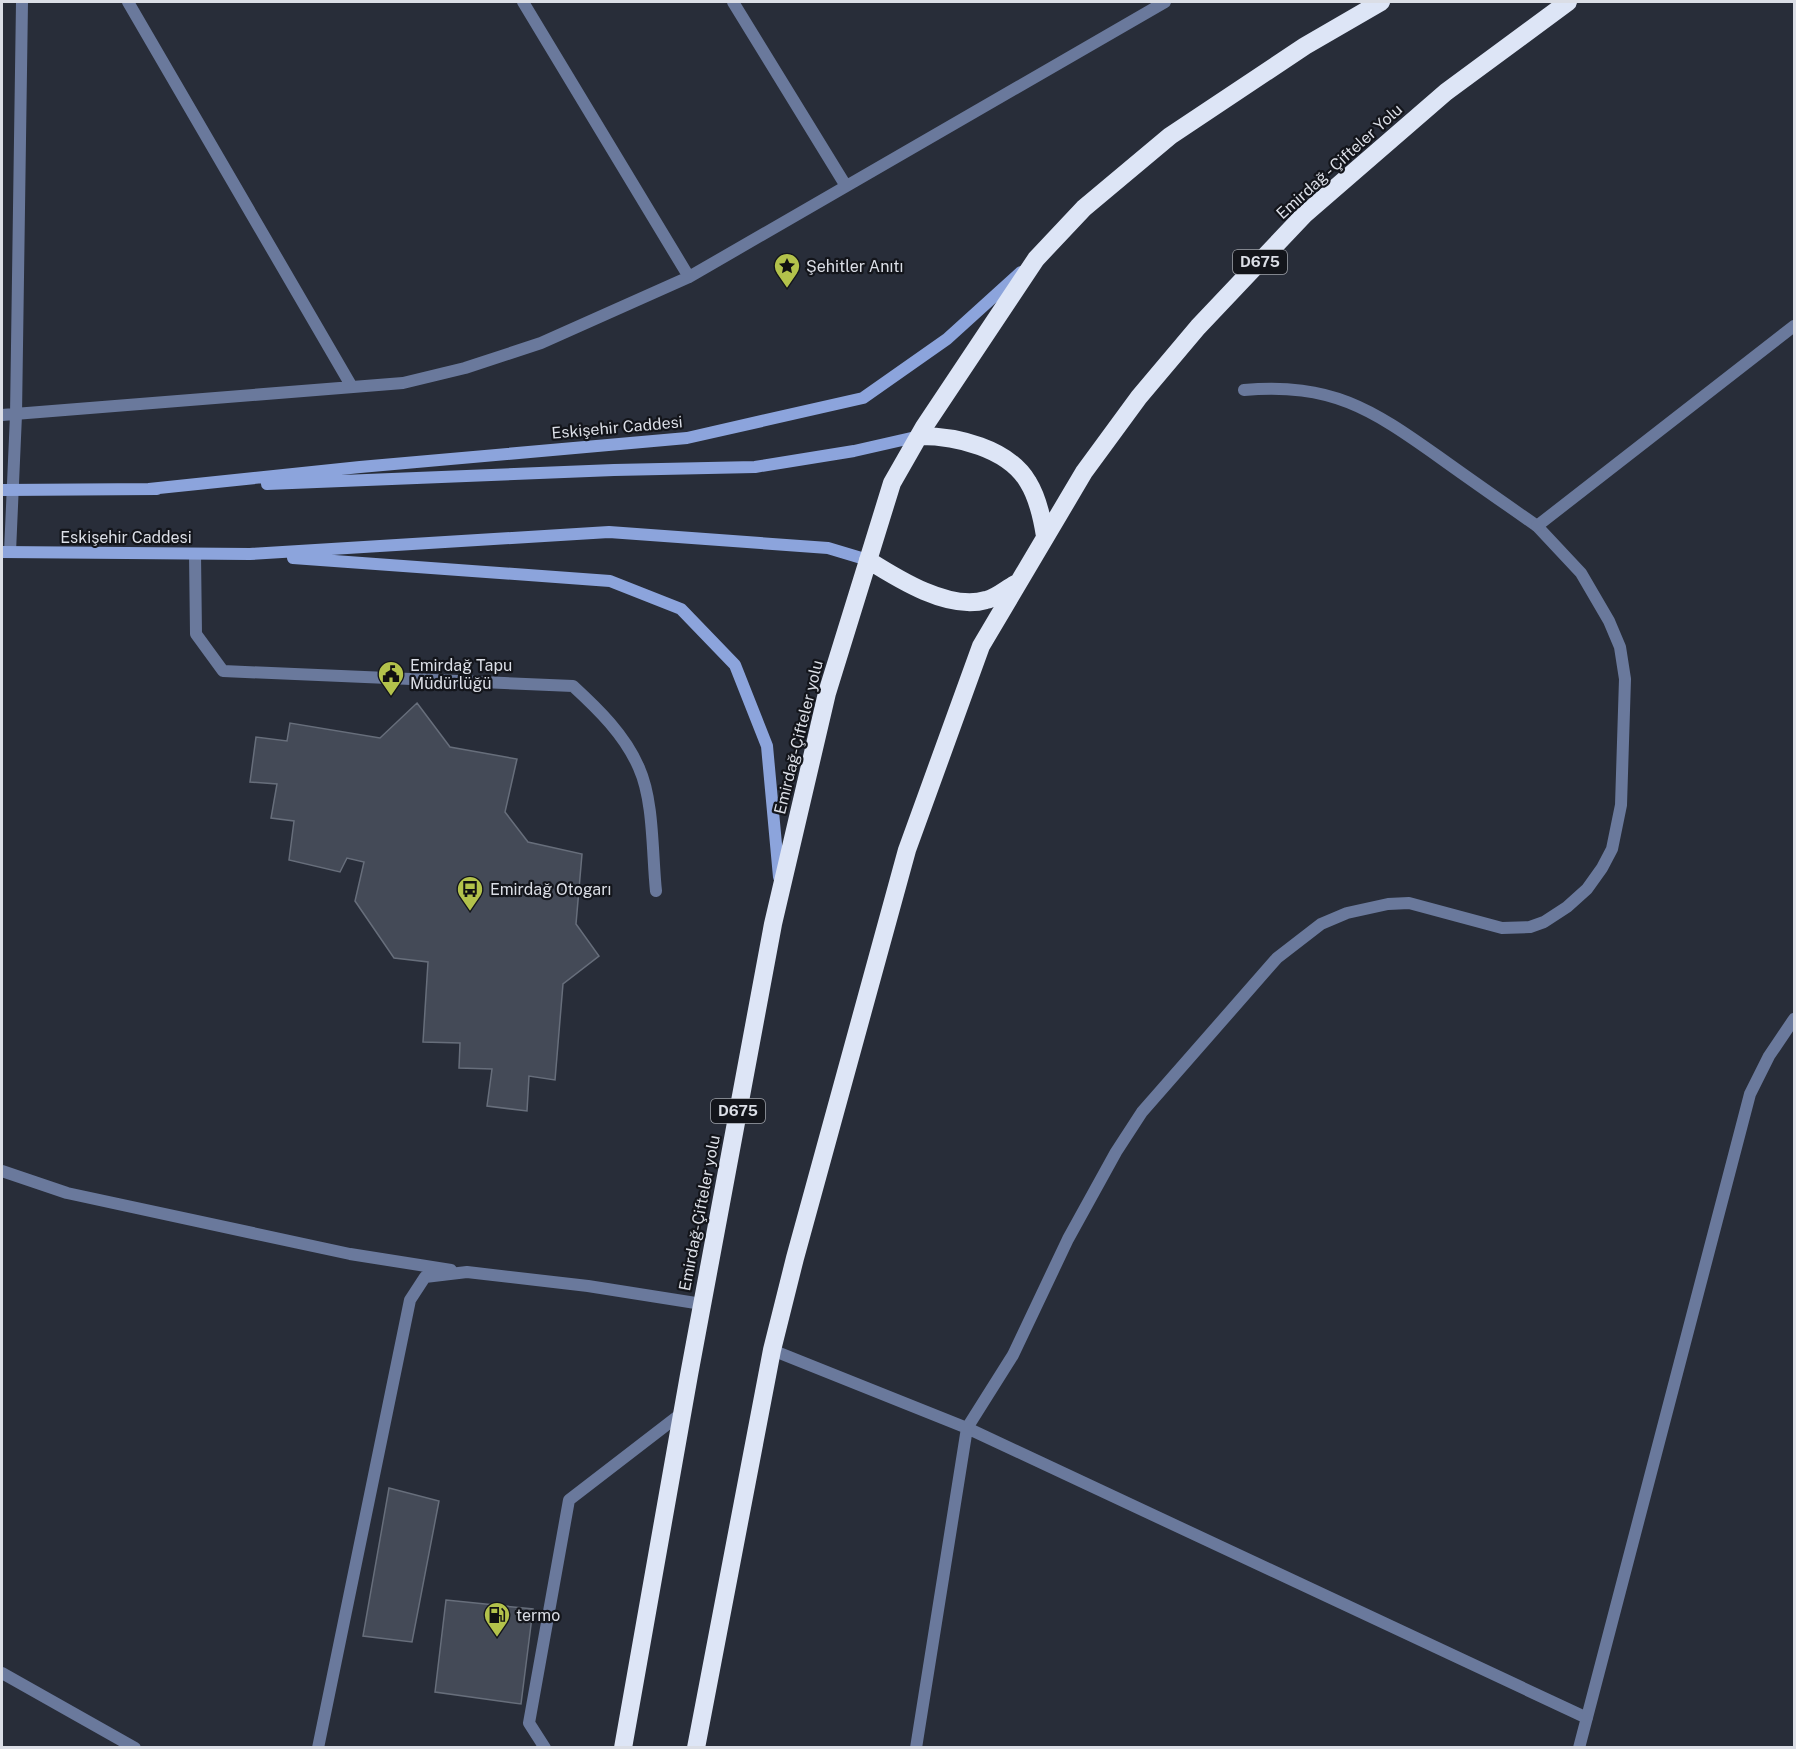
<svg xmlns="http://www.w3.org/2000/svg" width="1796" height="1749" viewBox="0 0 1796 1749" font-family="'Public Sans',sans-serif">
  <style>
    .building { fill: #444a57; stroke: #676e7b; stroke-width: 1.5 }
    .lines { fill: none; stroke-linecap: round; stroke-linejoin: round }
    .lane { stroke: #6a799c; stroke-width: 12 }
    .street { stroke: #6a799c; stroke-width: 12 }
    .secondary { stroke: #8ca4dc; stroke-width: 12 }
    .highway { stroke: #dde5f6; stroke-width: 18 }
    .labels { text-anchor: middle; stroke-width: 4.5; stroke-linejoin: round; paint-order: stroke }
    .shield { fill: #13151b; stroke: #9fa2a9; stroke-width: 1.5 }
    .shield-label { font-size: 15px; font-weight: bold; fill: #dbdee6 }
    .street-label { font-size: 16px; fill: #dbdee6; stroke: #13151b }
    .poi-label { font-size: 16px; fill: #dbdee6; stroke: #13151b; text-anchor: start }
  </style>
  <rect width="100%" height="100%" fill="#282d39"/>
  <path class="building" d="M 417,703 L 450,747 L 517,759 L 505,812 L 528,842 L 582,854 L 576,924 L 599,956 L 563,984 L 555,1080 L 529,1076 L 527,1111 L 487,1106 L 492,1069 L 459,1068 L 460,1043 L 423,1042 L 428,962 L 394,958 L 355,901 L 364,862 L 347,858 L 340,872 L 289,860 L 294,821 L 271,818 L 277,784 L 250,782 L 256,737 L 287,741 L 290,723 L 380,738 Z
    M 389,1488 L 439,1501 L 412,1642 L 363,1636 Z
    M 446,1600 L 533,1609 L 521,1704 L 435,1692 Z"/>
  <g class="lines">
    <path class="lane" d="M 1244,390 C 1332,383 1370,408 1439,457 C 1471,480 1504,503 1537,526 L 1581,573 L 1609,621 L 1620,647 L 1625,679 L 1621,805 L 1612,849 L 1602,868 L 1587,889 L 1567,907 L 1544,922 L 1530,927 L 1502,928 L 1409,903 L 1388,904 L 1347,913 L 1321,924 L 1277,958 L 1142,1112 L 1116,1152 L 1068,1239 L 1013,1355 L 967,1428 L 1587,1718
      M 195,554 L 196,634 L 223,671 L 573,686 C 598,709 625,735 639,768 C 654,801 652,854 656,891
      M 772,1350 L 967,1428 L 916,1748
      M 545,1748 L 529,1723 L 569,1500 L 682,1413
      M 1579,1748 L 1750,1094 L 1769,1056 L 1794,1019"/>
    <path class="street" d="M 128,2 L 352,387
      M 523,2 L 689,277
      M 733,2 L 846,186
      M 2,415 L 403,383 L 465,368 L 541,343 L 689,277 L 1165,2
      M 1537,526 L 1794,326
      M 10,552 L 16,415 L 22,2
      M 2,1171 L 67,1193 L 350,1254 L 451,1270
      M 2,1673 L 135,1748
      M 318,1748 L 410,1300 L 425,1277 L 467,1272 L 588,1286 L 702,1304"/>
    <path class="secondary" d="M 267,484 L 614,470 L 755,467 L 854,451 L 920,436
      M 149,489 L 360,467 L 687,438 L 863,398 L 947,339 L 1021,272
      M 2,490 L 157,489
      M 2,552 L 250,554 L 609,532 L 828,548 L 868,560
      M 293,558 L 610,581 L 681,609 L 735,665 L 767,746 L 779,877"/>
    <path class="highway" d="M 920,436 C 956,436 1008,448 1028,482 C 1038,498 1042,517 1045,536
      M 868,560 C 898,579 949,611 986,600 C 996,598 1006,589 1015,584
      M 623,1748 L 689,1375 L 773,924 L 827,693 L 892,483 L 924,427 L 1036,259 L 1084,208 L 1170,136 L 1305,46 L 1381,2
      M 696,1748 L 772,1350 L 795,1258 L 907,850 L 981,646 L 1084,472 L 1139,397 L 1198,327 L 1304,215 L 1446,92 L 1568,2"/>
  </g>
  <defs>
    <g id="sight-pin" transform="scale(1.35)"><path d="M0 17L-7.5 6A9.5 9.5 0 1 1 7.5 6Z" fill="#b3c24b" stroke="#13151b"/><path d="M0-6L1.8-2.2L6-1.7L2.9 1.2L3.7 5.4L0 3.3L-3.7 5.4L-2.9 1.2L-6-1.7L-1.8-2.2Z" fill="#111"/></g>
    <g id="civic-pin" transform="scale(1.35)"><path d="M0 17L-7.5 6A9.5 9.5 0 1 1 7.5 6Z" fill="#b3c24b" stroke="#13151b"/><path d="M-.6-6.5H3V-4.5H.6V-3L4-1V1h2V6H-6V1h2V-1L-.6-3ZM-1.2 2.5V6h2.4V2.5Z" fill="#111"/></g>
    <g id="bus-pin" transform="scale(1.35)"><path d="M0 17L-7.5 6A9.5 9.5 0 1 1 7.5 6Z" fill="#b3c24b" stroke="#13151b"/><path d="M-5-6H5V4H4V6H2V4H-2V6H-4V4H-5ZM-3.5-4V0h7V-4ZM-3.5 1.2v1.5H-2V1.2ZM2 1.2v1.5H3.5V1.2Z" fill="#111"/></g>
    <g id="fuel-pin" transform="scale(1.35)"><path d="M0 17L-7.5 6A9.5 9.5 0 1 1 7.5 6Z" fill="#b3c24b" stroke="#13151b"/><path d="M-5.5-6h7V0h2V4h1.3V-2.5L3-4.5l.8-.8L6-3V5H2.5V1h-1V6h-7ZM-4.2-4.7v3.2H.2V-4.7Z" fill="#111"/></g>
  </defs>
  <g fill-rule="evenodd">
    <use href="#sight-pin" x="787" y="266"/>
    <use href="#civic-pin" x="391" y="674"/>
    <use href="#bus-pin" x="470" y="889"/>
    <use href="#fuel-pin" x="497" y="1615"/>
  </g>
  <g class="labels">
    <g class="shield">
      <rect x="1233" y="250" width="54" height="24" rx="4.5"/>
      <rect x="711" y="1099" width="54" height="24" rx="4.5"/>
    </g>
    <g class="shield-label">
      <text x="1260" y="267">D675</text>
      <text x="738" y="1116">D675</text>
    </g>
    <g class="street-label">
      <text transform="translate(1339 161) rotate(-42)" y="6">Emirdağ - Çifteler Yolu</text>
      <text transform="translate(617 427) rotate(-5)" y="6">Eskişehir Caddesi</text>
      <text x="126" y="543">Eskişehir Caddesi</text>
      <text transform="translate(798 737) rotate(-76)" y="6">Emirdağ-Çifteler yolu</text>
      <text transform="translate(699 1213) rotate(-79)" y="6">Emirdağ-Çifteler yolu</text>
    </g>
    <g class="poi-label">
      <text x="806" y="272">Şehitler Anıtı</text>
      <text x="410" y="671">Emirdağ Tapu<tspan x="410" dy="18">Müdürlüğü</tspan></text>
      <text x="490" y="895">Emirdağ Otogarı</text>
      <text x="516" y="1621">termo</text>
    </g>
  </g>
  <rect width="1796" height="1749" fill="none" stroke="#dbdee6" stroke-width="6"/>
</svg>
